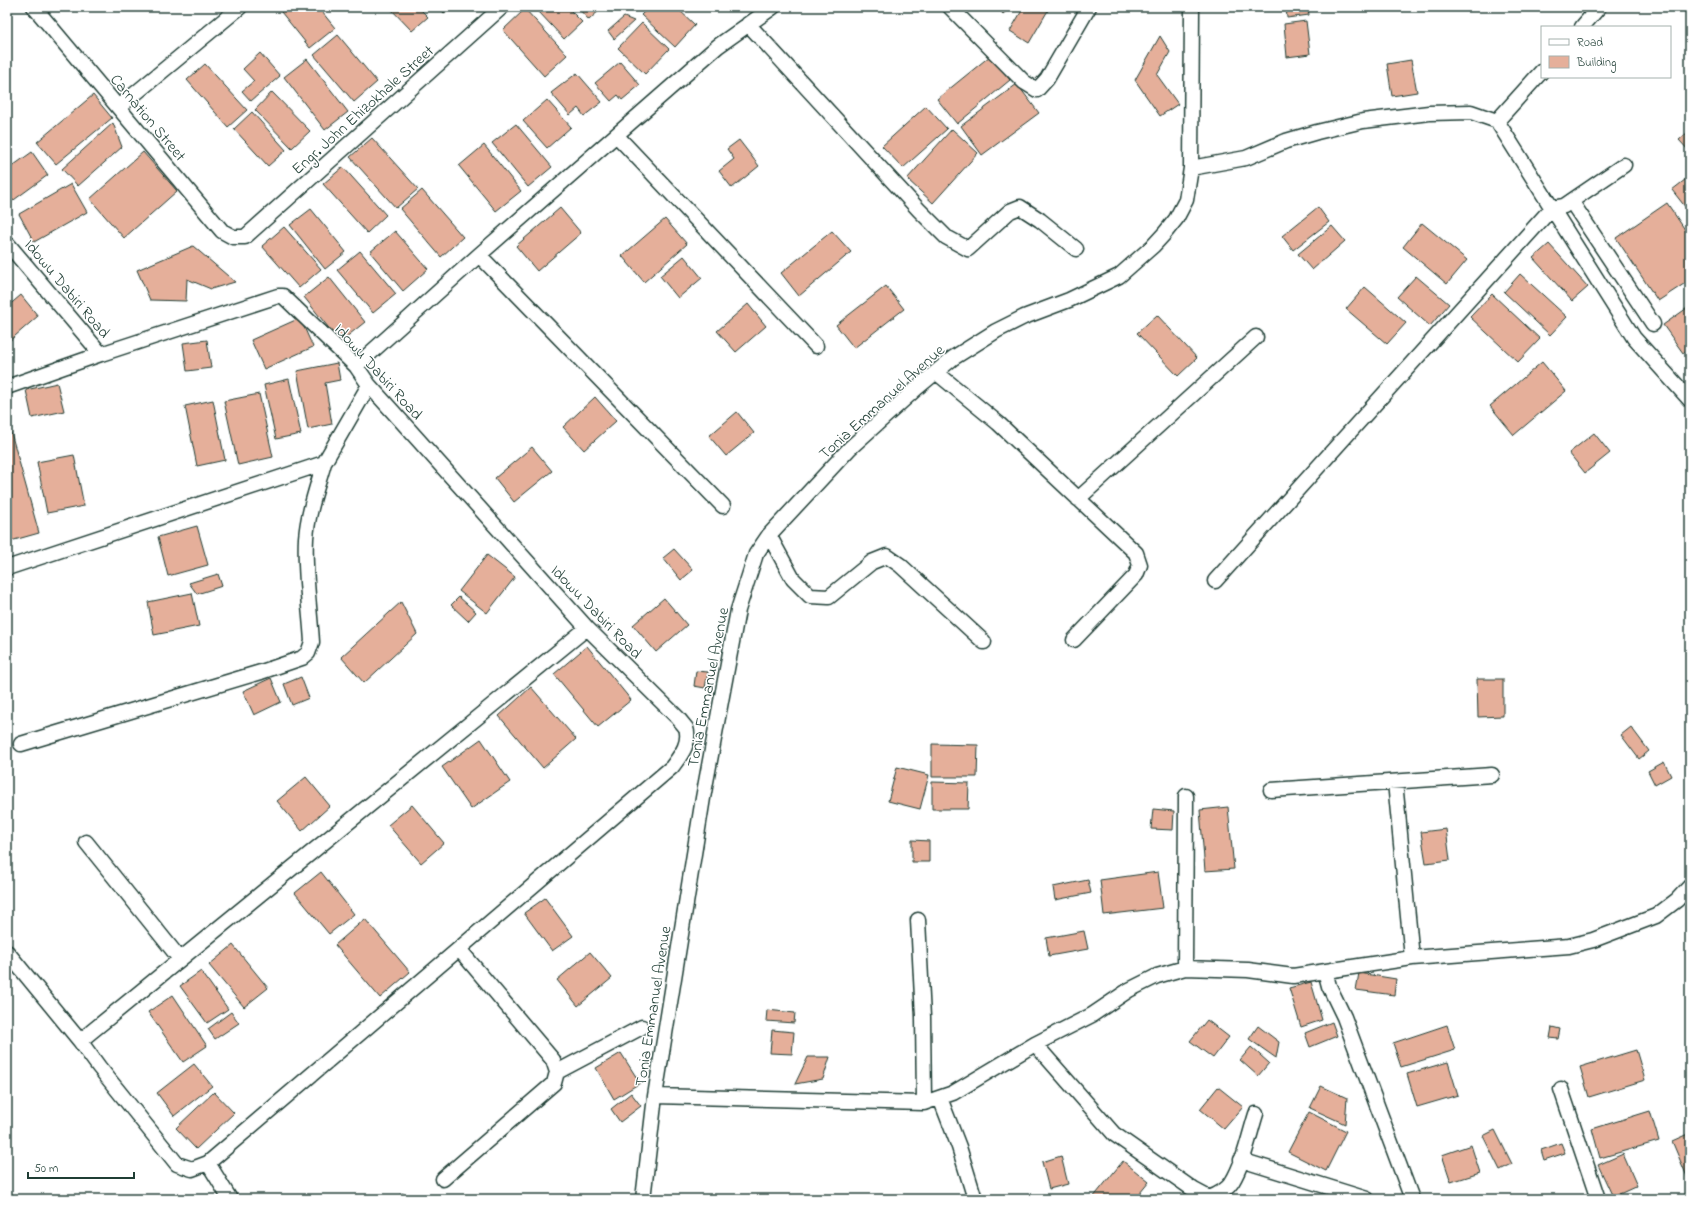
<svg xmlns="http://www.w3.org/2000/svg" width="1697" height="1206" viewBox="0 0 1697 1206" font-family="'Indie Flower',sans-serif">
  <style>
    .building { fill: #e5af9a; stroke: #1f3d34 }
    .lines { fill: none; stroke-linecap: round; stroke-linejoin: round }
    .minor-casing { stroke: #1f3d34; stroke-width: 17 }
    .minor { stroke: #fff; stroke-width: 14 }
    .labels { text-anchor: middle; stroke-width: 3; stroke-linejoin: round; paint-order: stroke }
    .street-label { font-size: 16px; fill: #1f3d34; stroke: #fff }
  </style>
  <rect width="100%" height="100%" fill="#fff"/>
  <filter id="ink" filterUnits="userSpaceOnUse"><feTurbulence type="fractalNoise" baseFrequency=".025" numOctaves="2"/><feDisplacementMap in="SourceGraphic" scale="8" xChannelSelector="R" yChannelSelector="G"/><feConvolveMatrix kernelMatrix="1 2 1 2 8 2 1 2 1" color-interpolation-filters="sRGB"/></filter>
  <g filter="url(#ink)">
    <path class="building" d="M 277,7 L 318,7 L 335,28 L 310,48 Z
      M 389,7 L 418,7 L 428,17 L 412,31 Z
      M 438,7 L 451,7 L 444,13 Z
      M 544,7 L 567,7 L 582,22 L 564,39 L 539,12 Z
      M 577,7 L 603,7 L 589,20 Z
      M 649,7 L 676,7 L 695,25 L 675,47 L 641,15 Z
      M 997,7 L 1011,7 L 1003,14 Z
      M 1024,7 L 1050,7 L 1029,43 L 1010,31 Z
      M 1286,7 L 1308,7 L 1309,15 L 1287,18 Z
      M 525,9 L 567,55 L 544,76 L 503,30 Z
      M 624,17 L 634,21 L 614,39 L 608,31 Z
      M 1306,21 L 1310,54 L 1287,57 L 1284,24 Z
      M 642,23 L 669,49 L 645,74 L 618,48 Z
      M 338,35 L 377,82 L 354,102 L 314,55 Z
      M 1160,36 L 1170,52 L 1157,75 L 1178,104 L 1160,116 L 1135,80 Z
      M 260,53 L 280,76 L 251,101 L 242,91 L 254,81 L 243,69 Z
      M 990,56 L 1010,80 L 957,124 L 937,99 Z
      M 307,59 L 348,112 L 325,130 L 284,77 Z
      M 1411,60 L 1417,92 L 1392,96 L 1387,64 Z
      M 620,62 L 640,85 L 622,100 L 618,95 L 611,101 L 595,83 Z
      M 205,64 L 247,110 L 228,127 L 187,80 Z
      M 577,73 L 602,102 L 584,116 L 578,108 L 570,115 L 551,93 Z
      M 1017,84 L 1039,113 L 982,155 L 961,126 Z
      M 272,92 L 310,131 L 292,148 L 255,110 Z
      M 93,95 L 112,118 L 56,164 L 37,142 Z
      M 547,100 L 571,127 L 547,148 L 523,121 Z
      M 926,106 L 947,129 L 903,168 L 882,146 Z
      M 252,112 L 286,150 L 268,166 L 234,129 Z
      M 113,123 L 122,147 L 78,186 L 62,169 Z
      M 516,124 L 552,167 L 528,187 L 492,143 Z
      M 952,129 L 978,153 L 933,203 L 907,179 Z
      M 1688,132 L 1690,134 L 1690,152 L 1679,140 Z
      M 372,138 L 418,189 L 396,208 L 350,157 Z
      M 739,140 L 759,166 L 732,188 L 719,171 L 734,159 L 727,149 Z
      M 484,145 L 521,191 L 496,211 L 459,166 Z
      M 32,152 L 48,175 L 7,205 L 7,170 Z
      M 143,152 L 177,191 L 124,238 L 90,199 Z
      M 343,167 L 386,215 L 367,233 L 323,184 Z
      M 1690,176 L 1690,213 L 1672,190 Z
      M 71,184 L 87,212 L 34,242 L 19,214 Z
      M 422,190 L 463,237 L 441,257 L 400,209 Z
      M 1667,203 L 1690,237 L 1690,280 L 1658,301 L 1616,238 Z
      M 1318,207 L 1329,222 L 1293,250 L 1282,236 Z
      M 560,208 L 581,233 L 537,271 L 516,246 Z
      M 311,209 L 346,252 L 325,269 L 290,225 Z
      M 665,219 L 687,244 L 644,282 L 622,256 Z
      M 1422,223 L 1467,260 L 1447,284 L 1403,247 Z
      M 1332,226 L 1345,241 L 1312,270 L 1298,254 Z
      M 284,227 L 321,269 L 299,288 L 262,246 Z
      M 395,231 L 428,269 L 403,291 L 370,252 Z
      M 832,231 L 851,252 L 799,296 L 781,273 Z
      M 1549,244 L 1588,287 L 1572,301 L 1533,258 Z
      M 193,246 L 235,282 L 211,289 L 187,279 L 186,301 L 150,300 L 137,270 Z
      M 360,251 L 396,294 L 373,313 L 337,270 Z
      M 684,256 L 702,278 L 678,298 L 660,276 Z
      M 1520,274 L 1567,317 L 1550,335 L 1504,292 Z
      M 1416,276 L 1449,304 L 1430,326 L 1397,297 Z
      M 329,277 L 365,322 L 340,342 L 304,297 Z
      M 886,286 L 904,309 L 854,348 L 836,325 Z
      M 1365,287 L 1406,323 L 1387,344 L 1346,309 Z
      M 1492,294 L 1540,339 L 1518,362 L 1470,317 Z
      M 21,295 L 38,316 L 7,343 L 7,307 Z
      M 748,304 L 766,326 L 736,352 L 717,331 Z
      M 1690,306 L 1690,348 L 1683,353 L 1663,325 Z
      M 1157,315 L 1197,358 L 1178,376 L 1137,333 Z
      M 300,318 L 313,347 L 264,369 L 251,340 Z
      M 207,340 L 211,368 L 187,371 L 183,343 Z
      M 1542,362 L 1566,391 L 1514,435 L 1490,406 Z
      M 337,363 L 340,380 L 325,383 L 332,424 L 308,429 L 297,371 Z
      M 289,379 L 301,434 L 276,439 L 264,385 Z
      M 57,383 L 64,411 L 32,418 L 26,390 Z
      M 259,394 L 273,457 L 238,465 L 224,401 Z
      M 595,397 L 616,421 L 584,450 L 563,427 Z
      M 213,400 L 225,460 L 197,466 L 185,406 Z
      M 737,412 L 754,433 L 726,456 L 709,436 Z
      M 10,429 L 39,533 L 7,542 L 7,430 Z
      M 1594,433 L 1610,453 L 1585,473 L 1569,453 Z
      M 532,447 L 552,471 L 514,502 L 495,478 Z
      M 74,455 L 84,506 L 47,513 L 37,462 Z
      M 197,526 L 208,565 L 168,576 L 158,537 Z
      M 674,549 L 693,570 L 681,580 L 663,558 Z
      M 487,555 L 515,577 L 487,613 L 459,591 Z
      M 218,574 L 222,586 L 197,594 L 189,583 Z
      M 192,593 L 199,626 L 154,635 L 148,602 Z
      M 459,597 L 476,612 L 468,621 L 451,605 Z
      M 664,598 L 687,625 L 656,652 L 633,625 Z
      M 401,602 L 417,634 L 364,683 L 341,657 Z
      M 587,646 L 631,700 L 598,727 L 554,674 Z
      M 696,671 L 708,672 L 705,688 L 694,686 Z
      M 301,677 L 309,698 L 292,705 L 284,684 Z
      M 271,678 L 281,702 L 254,715 L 243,691 Z
      M 1477,679 L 1503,679 L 1503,716 L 1478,717 Z
      M 531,687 L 576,739 L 543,768 L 499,716 Z
      M 1631,727 L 1649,751 L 1639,759 L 1621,735 Z
      M 481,739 L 510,782 L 471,809 L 442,767 Z
      M 932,744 L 978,745 L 977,777 L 932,777 Z
      M 1664,762 L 1671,776 L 1655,785 L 1648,771 Z
      M 897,767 L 929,775 L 920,809 L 888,801 Z
      M 306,777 L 330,806 L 302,831 L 277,801 Z
      M 932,782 L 969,783 L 968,809 L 932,809 Z
      M 412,805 L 444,843 L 421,863 L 388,825 Z
      M 1228,807 L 1234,869 L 1205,871 L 1200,810 Z
      M 1153,809 L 1174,811 L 1173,830 L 1151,829 Z
      M 1446,829 L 1450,860 L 1426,863 L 1421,832 Z
      M 912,840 L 929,841 L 929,862 L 912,862 Z
      M 321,872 L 354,914 L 329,934 L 295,893 Z
      M 1158,872 L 1163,908 L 1104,915 L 1100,880 Z
      M 1088,880 L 1091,893 L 1055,900 L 1053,887 Z
      M 545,898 L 573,936 L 552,951 L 524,913 Z
      M 365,919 L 410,972 L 380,998 L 335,945 Z
      M 1084,931 L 1088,949 L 1049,956 L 1046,938 Z
      M 233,945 L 268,988 L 244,1007 L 209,965 Z
      M 590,952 L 612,978 L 578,1006 L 557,980 Z
      M 201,971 L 228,1009 L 207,1023 L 180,986 Z
      M 1359,973 L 1396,979 L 1394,995 L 1356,990 Z
      M 1311,982 L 1322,1020 L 1301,1027 L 1289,988 Z
      M 173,995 L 207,1046 L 183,1062 L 148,1012 Z
      M 767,1010 L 795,1013 L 794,1023 L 766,1021 Z
      M 231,1012 L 239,1023 L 215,1039 L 208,1029 Z
      M 1207,1020 L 1229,1037 L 1213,1058 L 1190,1041 Z
      M 1332,1022 L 1337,1036 L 1310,1047 L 1305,1033 Z
      M 1447,1025 L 1455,1050 L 1401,1067 L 1393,1043 Z
      M 1258,1026 L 1279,1042 L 1276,1058 L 1249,1039 Z
      M 1552,1027 L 1560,1029 L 1558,1039 L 1550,1038 Z
      M 772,1030 L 794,1032 L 792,1054 L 770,1053 Z
      M 1251,1047 L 1269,1063 L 1258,1076 L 1240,1060 Z
      M 1636,1050 L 1645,1080 L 1589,1097 L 1580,1067 Z
      M 621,1053 L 640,1083 L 614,1099 L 596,1068 Z
      M 808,1057 L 830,1057 L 823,1079 L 795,1084 Z
      M 1448,1062 L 1458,1095 L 1417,1107 L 1407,1074 Z
      M 194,1064 L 212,1086 L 174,1116 L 157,1093 Z
      M 1321,1086 L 1347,1098 L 1345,1124 L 1310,1108 Z
      M 1218,1087 L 1243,1107 L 1224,1129 L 1200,1109 Z
      M 214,1092 L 234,1113 L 196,1149 L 176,1128 Z
      M 631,1093 L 641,1106 L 620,1122 L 611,1109 Z
      M 1650,1111 L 1659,1141 L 1600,1158 L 1592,1129 Z
      M 1309,1112 L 1346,1131 L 1326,1171 L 1288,1152 Z
      M 1495,1130 L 1512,1164 L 1500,1170 L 1483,1136 Z
      M 1690,1133 L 1690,1178 L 1688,1179 L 1672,1141 Z
      M 1561,1143 L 1565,1153 L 1544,1160 L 1541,1150 Z
      M 1471,1145 L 1480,1173 L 1451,1182 L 1442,1155 Z
      M 1623,1154 L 1637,1186 L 1613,1197 L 1598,1165 Z
      M 1061,1156 L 1068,1184 L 1049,1189 L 1042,1162 Z
      M 1123,1161 L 1149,1182 L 1135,1199 L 1092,1199 Z
      M 403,1193 L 406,1199 L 393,1199 Z"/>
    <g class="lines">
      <g class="minor-casing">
        <path id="minor" d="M 34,7 L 222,231 L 233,237 L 245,237 L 502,7
          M 950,7 L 1024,82 L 1037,90 L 1047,79 L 1089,7
          M 748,24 L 919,210 L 946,237 L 968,249 L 1010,211 L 1020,207 L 1040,220 L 1076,249
          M 1582,27 L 1599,7
          M 119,107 L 240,7
          M 1497,121 L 1542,71
          M 617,136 L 816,346
          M 1191,168 L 1246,158 L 1286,141 L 1317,132 L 1363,121 L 1429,113 L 1471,112 L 1497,121 L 1634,338 L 1690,400
          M 1571,201 L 1653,324
          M 7,243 L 101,354 L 278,296 L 283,296 L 356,366 L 369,385 L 587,628 L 678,718 C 680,721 684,725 686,728 C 691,743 680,756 672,767 L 208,1163 L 192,1169 L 177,1164 L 99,1067 L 80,1041 L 7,952
          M 479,255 L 723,506
          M 356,366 L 479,255 L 718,46 L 773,7
          M 937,373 L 998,423 L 1136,553 L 1140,565 L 1136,575 L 1074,640
          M 7,387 L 101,354
          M 1078,499 L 1256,337
          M 769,535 L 793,579 L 810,596 L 829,597 L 872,562 L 887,556 L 900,565 L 984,642
          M 7,568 L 324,463 L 369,385
          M 1215,581 L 1552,208 L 1564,206 L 1624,165
          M 21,744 L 261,672 L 302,658 L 308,653 L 312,642 C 310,608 304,572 306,538 C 308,512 317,488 324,463
          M 1395,782 L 1412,958
          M 1271,790 L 1492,775
          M 86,842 L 180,959
          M 918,920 L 923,1017 L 924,1103
          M 1185,968 L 1186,796
          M 1325,971 L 1329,986 L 1344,1017 L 1412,1199
          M 80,1041 L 587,628
          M 1035,1044 L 1114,1134 L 1194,1190 L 1209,1198 C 1217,1195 1227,1190 1232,1182 C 1244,1162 1249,1136 1256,1114
          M 557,1072 L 642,1027
          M 1561,1089 L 1598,1199
          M 655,1096 L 924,1103 L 953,1093 L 1035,1044 L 1092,1015 L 1129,990 L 1157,976 L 1185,968 L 1248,970 L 1293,976 L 1412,958 L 1569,946 L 1593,940 L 1656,916 L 1677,900 L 1690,886
          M 940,1098 L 959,1147 L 975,1199
          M 1241,1160 L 1367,1199
          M 208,1163 L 230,1199
          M 443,1179 L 554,1083 L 557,1072 L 553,1060 L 459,949
          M 643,1199 L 655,1096 L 703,798 L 738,610 L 756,554 L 769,535 L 850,448 L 918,387 L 953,358 L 996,331 L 1024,317 L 1069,300 L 1119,276 L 1153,246 L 1164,234 L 1176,219 L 1186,200 L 1191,168 L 1192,7"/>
      </g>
      <use href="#minor" class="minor"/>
    </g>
  </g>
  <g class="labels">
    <g class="street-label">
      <text transform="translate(362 109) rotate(-42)" y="6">Engr. John Ehizokhale Street</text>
      <text transform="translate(149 117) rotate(50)" y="6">Carnation Street</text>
      <text transform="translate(68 288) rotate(50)" y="6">Idowu Dabiri Road</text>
      <text transform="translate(379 371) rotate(48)" y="6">Idowu Dabiri Road</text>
      <text transform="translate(881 401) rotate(-42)" y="6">Tonia Emmanuel Avenue</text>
      <text transform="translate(597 611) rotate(46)" y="6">Idowu Dabiri Road</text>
      <text transform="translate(707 687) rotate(-79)" y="6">Tonia Emmanuel Avenue</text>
      <text transform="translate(652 1006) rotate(-81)" y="6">Tonia Emmanuel Avenue</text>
    </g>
  </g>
  <rect width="1697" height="1206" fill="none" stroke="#fff" stroke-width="24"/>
  <rect x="12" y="12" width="1673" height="1182" fill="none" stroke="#1f3d34" stroke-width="1.5" filter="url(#ink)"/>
  <rect x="1541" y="26" width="130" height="52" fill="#ffffff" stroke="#a5b1ae"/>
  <rect x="1549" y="39" width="20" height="6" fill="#ffffff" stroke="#a5b1ae"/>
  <text x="1577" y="46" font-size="12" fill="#1f3d34">Road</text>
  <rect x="1549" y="56" width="20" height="12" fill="#e5af9a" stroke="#a5b1ae"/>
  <text x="1577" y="66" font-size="12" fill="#1f3d34">Building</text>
  <path d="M28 1172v6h106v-6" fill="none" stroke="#1f3d34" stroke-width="2"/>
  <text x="34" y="1172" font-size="12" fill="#1f3d34" stroke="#ffffff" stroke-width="3" paint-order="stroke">50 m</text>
</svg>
